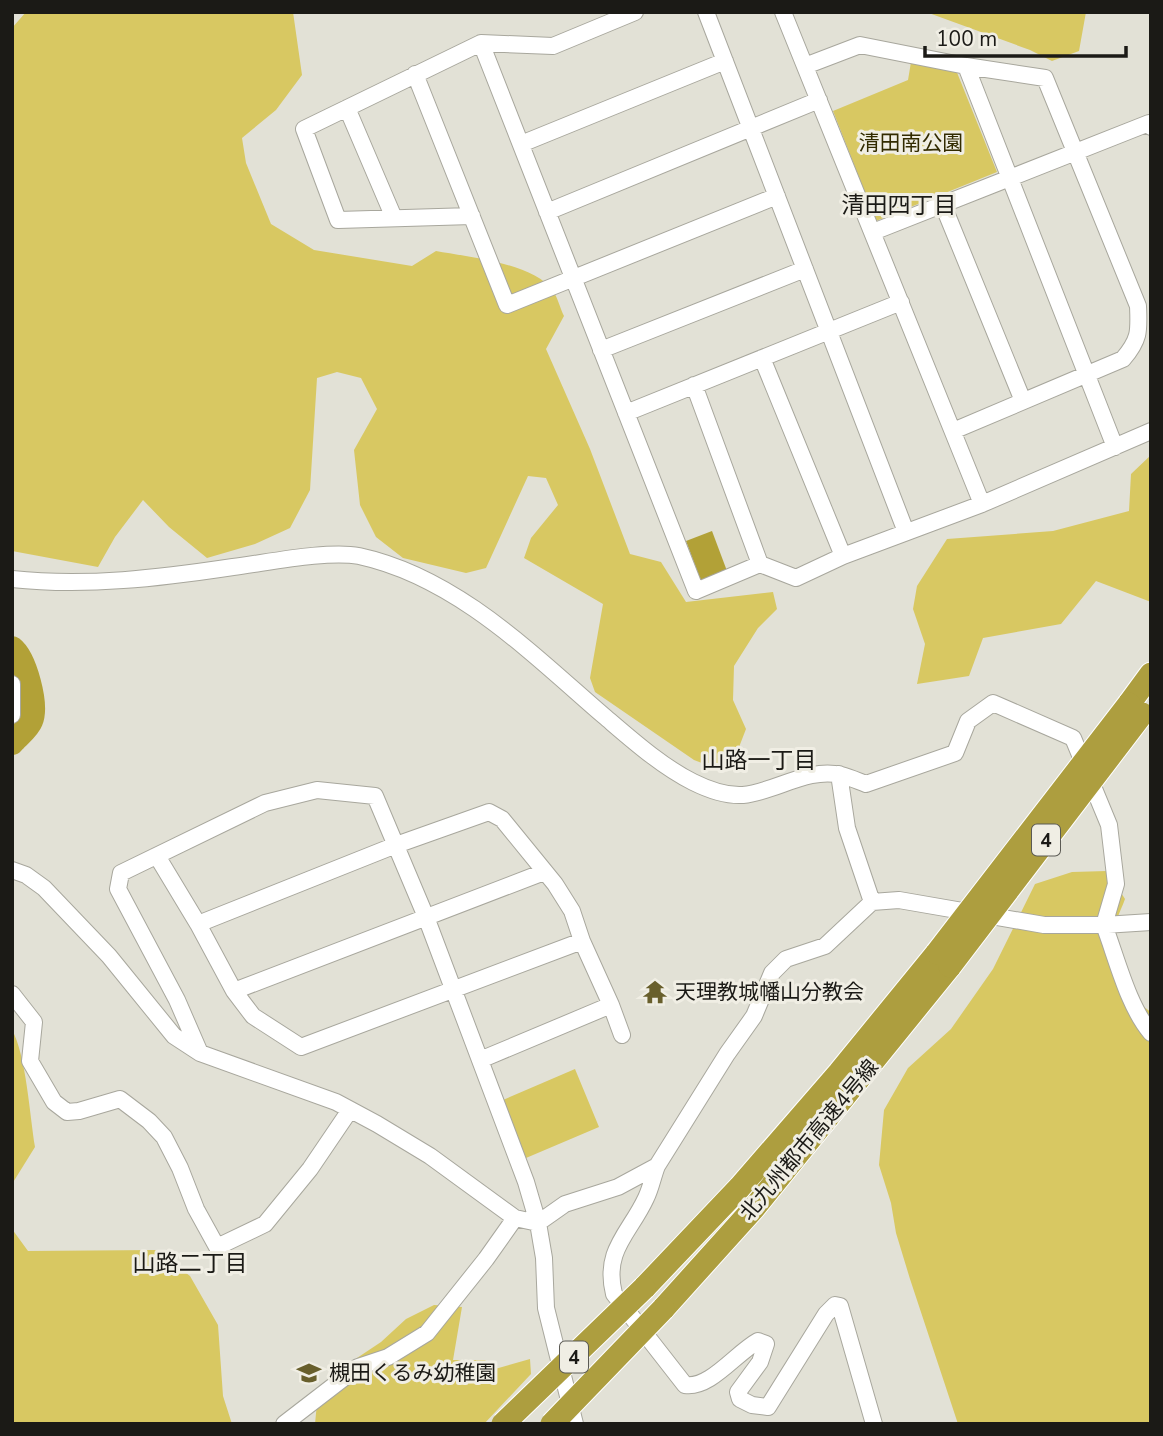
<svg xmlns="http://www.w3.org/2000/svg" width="1163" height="1436" viewBox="0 0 1163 1436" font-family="'Nunito Sans','Noto Sans JP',sans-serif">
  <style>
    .green { fill: #d8c862 }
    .water { fill: #b2a137 }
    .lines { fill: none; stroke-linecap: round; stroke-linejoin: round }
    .river { stroke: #b2a137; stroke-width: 24 }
    .minor-casing { stroke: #a8a79d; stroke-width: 18 }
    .highway-casing { stroke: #fff; stroke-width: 25 }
    .minor { stroke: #fff; stroke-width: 16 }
    .highway { stroke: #ad9e3f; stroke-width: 23 }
    .highway-bridge-casing { stroke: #fff; stroke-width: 25; stroke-linecap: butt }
    .highway-bridge { stroke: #ad9e3f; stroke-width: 23 }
    .labels { text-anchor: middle; stroke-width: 6; stroke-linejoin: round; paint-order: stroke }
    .shield { fill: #f0eee4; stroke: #5b5a54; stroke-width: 2 }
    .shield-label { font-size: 19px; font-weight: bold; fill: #1b1a16 }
    .park-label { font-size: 21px; fill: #322b00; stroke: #f0eee4 }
    .poi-label { font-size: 21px; fill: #1b1a16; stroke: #f0eee4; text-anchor: start }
    .street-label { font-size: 21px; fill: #1b1a16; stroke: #f0eee4 }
    .neighbourhood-label { font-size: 23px; fill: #1b1a16; stroke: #f0eee4 }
  </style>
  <rect width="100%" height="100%" fill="#e2e1d6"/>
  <path class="green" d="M 26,12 L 293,12 L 302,75 L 276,110 L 242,138 L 246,163 L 271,224 L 314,250 L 412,266 L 436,251 C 468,257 534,263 553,291 C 558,298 560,308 564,316 L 546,349 L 590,449 L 630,554 L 661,562 L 686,602 L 773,592 L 777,609 L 758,628 L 734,666 L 733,700 L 746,729 L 734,760 L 715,768 L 694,760 L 595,692 L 590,678 L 603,604 L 524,558 L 531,538 L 558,505 L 546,478 L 528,476 L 486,568 L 466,573 L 403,558 L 376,537 L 360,505 L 354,450 L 377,409 L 361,378 L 337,372 L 317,378 L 310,490 L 290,528 L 255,544 L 207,558 L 169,527 L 143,500 L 115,537 L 98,567 L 12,551 L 12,28 Z
    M 926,12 L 1086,12 L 1079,51 L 1052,61 L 1030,50 Z
    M 911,62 L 956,70 L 997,172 L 876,221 L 833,111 L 908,80 Z
    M 1151,455 L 1151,602 L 1096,581 L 1061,624 L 983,638 L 969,676 L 917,684 L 925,644 L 913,609 L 917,586 L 947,539 L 1053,531 L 1129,511 L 1131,474 Z
    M 1107,871 L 1125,899 C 1120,913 1110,931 1111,947 C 1111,968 1134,1001 1151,1012 L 1151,1424 L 958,1424 L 910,1279 L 896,1233 L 891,1203 L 879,1165 L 884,1110 L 908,1068 L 951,1029 L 993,969 L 1035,884 L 1072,872 Z
    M 12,1030 C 26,1054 30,1117 35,1147 L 12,1184 Z
    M 575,1069 L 599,1127 L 526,1158 L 503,1100 Z
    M 12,1229 L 28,1251 L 156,1250 L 190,1276 L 218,1325 L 223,1396 L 232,1424 L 12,1424 Z
    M 434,1305 L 462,1307 L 453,1360 L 485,1360 L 495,1369 L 530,1359 L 531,1374 L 484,1424 L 315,1424 L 317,1403 L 344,1380 L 357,1358 L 381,1342 L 406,1319 Z"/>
  <path class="water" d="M 712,531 L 727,571 L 701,581 L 686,541 Z"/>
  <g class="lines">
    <path class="river" d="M 12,648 C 25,658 38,705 31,721 C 28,729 17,737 12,743"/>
    <g class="minor-casing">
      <path id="minor" d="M 706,12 L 906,532
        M 783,12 L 982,504
        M 481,43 L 696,591 L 760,564
        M 805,66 L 860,45 L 966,66 L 1045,78 L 1138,306 C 1139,331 1140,339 1123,359 L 953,431
        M 966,66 L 1115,447
        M 415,74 L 507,305 L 777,196
        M 347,108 L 394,218
        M 521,144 L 725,61
        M 943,205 L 1023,401
        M 547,212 L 819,100
        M 472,216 L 338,220 L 304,129 L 481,43 L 553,46 L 635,12
        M 873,232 L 1149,123 L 1151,127
        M 601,350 L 805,269
        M 762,358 L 843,556
        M 694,385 L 760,564 L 796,578 L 843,556 L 982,504 L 1151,431
        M 626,413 L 901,302
        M 12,579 C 86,587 160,578 233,567 C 266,563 327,550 359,556 C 456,577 531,653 604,716 C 631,739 661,766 693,782 C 707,789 727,796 743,795 C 775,792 808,767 841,775 C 849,777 858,781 866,784 L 955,753 L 968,721 L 993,703 L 1073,738 L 1109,825 L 1116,884 L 1104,925 L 1151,922
        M 12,684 L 12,715
        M 839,774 L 847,828 L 872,902
        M 157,856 L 198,924 L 234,991 L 253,1016 L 301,1047 L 582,941 L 572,911 L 555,884 L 502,819 L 489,812 L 396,845 L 198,924
        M 12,870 L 26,875 L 44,888 L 109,956 L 174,1036 L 200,1053 L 336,1102 L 377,1124 L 430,1156 L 515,1218 L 538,1223 L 565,1204 L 618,1187 L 657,1166 L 727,1054 L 754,1016 L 772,973 L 786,959 L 825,946 L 872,902 L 899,900 L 1044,925 L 1104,925 C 1117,959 1128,1006 1151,1033
        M 234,991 L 544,872
        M 12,994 L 34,1022 L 30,1061 L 54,1102 L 67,1112 L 79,1111 L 120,1099 L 149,1121 L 164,1137 L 180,1168 L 196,1209 L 217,1247 L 265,1224 L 310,1169 L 350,1110
        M 611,1005 L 622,1035
        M 200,1053 L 177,1000 L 118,889 L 121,873 L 265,803 L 317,790 L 375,796 L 426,917 L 526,1182 L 538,1223 L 544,1258 L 546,1308 L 575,1424
        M 480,1060 L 611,1005 L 582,941
        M 657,1166 C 653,1176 651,1188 646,1198 C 630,1233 603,1250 614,1294 L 685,1385 C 710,1389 736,1353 758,1341 L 766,1344 L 760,1362 L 738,1392 L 740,1399 L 752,1405 L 768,1407 L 826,1314 L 835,1305 L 840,1306 L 874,1424
        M 284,1424 L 358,1367 L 388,1357 L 427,1333 L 486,1259 L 515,1218"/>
    </g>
    <g class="highway-casing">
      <path id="highway" d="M 1129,704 L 1151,674
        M 644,1288 L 740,1187 L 839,1073 L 937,953
        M 663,1309 L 754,1208 L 950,966"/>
    </g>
    <use href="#minor" class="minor"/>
    <use href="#highway" class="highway"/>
    <g class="highway-bridge-casing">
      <path id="highway-bridge" d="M 937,953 L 1129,704
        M 950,966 L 1142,714
        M 503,1424 L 644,1288
        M 552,1424 L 663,1309"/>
    </g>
    <use href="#highway-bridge" class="highway-bridge"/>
  </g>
  <defs>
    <g id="temple-bare" transform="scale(1.89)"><path d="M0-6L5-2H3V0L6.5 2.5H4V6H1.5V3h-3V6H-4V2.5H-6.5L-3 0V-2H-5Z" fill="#685f2c" stroke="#f0eee4" stroke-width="2.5" paint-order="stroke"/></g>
    <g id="school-bare" transform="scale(1.89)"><path d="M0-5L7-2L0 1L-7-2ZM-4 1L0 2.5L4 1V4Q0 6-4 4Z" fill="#685f2c" stroke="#f0eee4" stroke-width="2.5" paint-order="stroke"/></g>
  </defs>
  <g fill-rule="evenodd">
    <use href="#temple-bare" x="655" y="992"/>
    <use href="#school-bare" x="309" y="1373"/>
  </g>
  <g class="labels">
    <g class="shield">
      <rect x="1032" y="824.5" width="28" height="31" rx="5"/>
      <rect x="560" y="1341.5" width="28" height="31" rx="5"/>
    </g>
    <g class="shield-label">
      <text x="1046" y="847">4</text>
      <text x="574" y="1364">4</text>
    </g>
    <g class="park-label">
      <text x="911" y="150">清田南公園</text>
    </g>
    <g class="poi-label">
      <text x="675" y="999">天理教城幡山分教会</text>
      <text x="329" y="1380">槻田くるみ幼稚園</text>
    </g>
    <g class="street-label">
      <text transform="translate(809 1140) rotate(-50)" y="7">北九州都市高速4号線</text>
    </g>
    <g class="neighbourhood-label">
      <text x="899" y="213">清田四丁目</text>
      <text x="759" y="768">山路一丁目</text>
      <text x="190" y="1271">山路二丁目</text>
    </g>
  </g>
  <rect width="1163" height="1436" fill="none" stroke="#1b1a16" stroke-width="28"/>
  <path d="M925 46v10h201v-10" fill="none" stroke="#1b1a16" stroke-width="3.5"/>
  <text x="936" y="46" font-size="21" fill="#1b1a16" stroke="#f0eee4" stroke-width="5" paint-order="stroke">100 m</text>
</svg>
